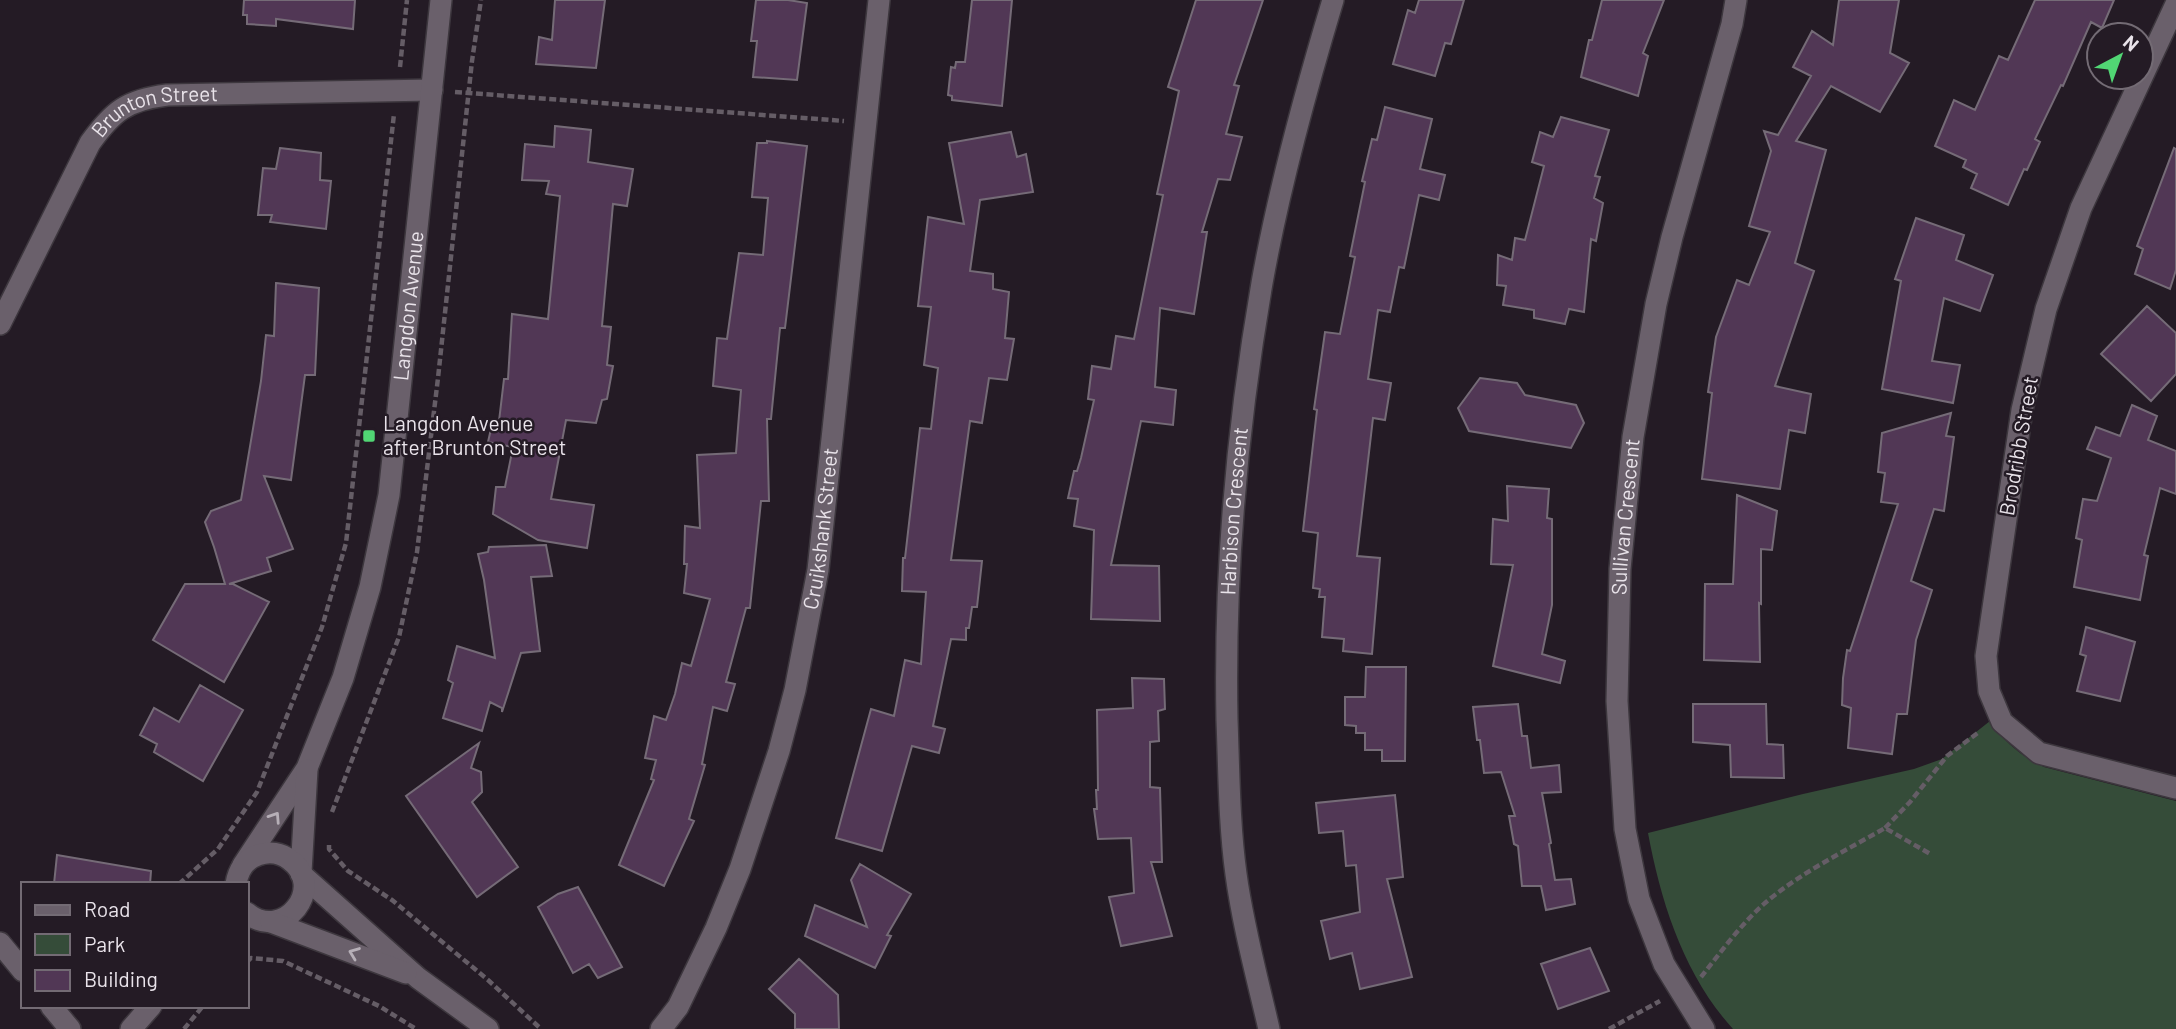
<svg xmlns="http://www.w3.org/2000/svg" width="2176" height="1029" viewBox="0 0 2176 1029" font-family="Barlow,sans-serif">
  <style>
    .green { fill: #354c39 }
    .building { fill: #513755; stroke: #756b77; stroke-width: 2 }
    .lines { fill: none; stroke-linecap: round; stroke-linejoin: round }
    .minor-casing { stroke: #3d373e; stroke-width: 24 }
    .path { stroke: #655d66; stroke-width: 4.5; stroke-dasharray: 7 3.5; stroke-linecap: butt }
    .minor { stroke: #6a606b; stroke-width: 21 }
    .oneway { stroke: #b6afb7 }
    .poi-dot { fill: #51d674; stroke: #241b25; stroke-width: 2.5 }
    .labels { text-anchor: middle; stroke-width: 5; stroke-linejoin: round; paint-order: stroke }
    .street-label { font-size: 21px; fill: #e9e3ea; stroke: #241b25 }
    .poi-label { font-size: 21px; fill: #e9e3ea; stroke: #241b25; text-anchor: start }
  </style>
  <rect width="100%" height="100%" fill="#241b25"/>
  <path class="green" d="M 1990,721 C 2004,742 2021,756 2044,767 L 2176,801 L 2176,1029 L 1733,1029 C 1684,975 1661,903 1648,833 L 1803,794 L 1914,769 L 1942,759 Z"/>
  <path class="building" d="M 244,0 L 355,0 L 353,29 L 276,19 L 276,26 L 247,24 L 247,15 L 243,15 Z
    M 555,0 L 605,0 L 596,68 L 536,64 L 539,37 L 552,40 Z
    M 756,0 L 788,0 L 807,3 L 797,80 L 753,77 L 757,41 L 751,41 Z
    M 972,0 L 1012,0 L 1002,106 L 952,100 L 952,96 L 948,95 L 951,67 L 955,68 L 956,62 L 965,62 Z
    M 1196,0 L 1263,0 L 1234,85 L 1239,86 L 1226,134 L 1242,137 L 1230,180 L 1218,179 L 1202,232 L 1207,232 L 1194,314 L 1160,308 L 1155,387 L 1176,390 L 1173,425 L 1141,421 L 1111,565 L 1159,566 L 1160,621 L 1091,619 L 1094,530 L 1074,526 L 1078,499 L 1068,498 L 1074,471 L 1077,471 L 1081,458 L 1094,400 L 1088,399 L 1092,366 L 1111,369 L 1116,336 L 1134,339 L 1163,195 L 1157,194 L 1179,91 L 1168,87 Z
    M 1419,0 L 1464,0 L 1451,44 L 1445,43 L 1435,76 L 1393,64 L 1408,10 L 1415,13 Z
    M 1602,0 L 1664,0 L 1643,53 L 1648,56 L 1638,96 L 1581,77 L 1589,40 L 1592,40 Z
    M 1839,0 L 1899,0 L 1890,53 L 1909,63 L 1880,112 L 1831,86 L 1796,141 L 1826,150 L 1795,263 L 1814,271 L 1775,386 L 1811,394 L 1805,433 L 1789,430 L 1780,489 L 1702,479 L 1712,393 L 1708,392 L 1716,337 L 1737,280 L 1749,285 L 1770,232 L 1749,226 L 1771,151 L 1764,131 L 1778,135 L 1811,76 L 1793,67 L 1812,31 L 1833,45 Z
    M 2035,0 L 2114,0 L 2102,28 L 2091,22 L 2063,86 L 2061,85 L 2035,139 L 2040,142 L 2027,170 L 2024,169 L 2008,205 L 1971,188 L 1977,174 L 1963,167 L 1966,160 L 1935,146 L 1954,100 L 1975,110 L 1999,56 L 2008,60 Z
    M 1385,107 L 1432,119 L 1420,169 L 1445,175 L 1439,200 L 1419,195 L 1404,268 L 1399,267 L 1390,312 L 1378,310 L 1368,379 L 1391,383 L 1385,420 L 1373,418 L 1357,556 L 1380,558 L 1372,654 L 1343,651 L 1344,639 L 1322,637 L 1325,597 L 1319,597 L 1320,589 L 1313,588 L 1318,533 L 1303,531 L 1317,410 L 1314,409 L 1325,332 L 1340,334 L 1355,257 L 1350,256 L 1365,182 L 1362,181 L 1372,139 L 1377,140 Z
    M 1561,117 L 1609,130 L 1595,176 L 1600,177 L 1594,198 L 1603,203 L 1596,241 L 1591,239 L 1584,312 L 1569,309 L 1565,324 L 1534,318 L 1534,310 L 1503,305 L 1506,286 L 1497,285 L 1498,255 L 1512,260 L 1515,238 L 1525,240 L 1544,166 L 1532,162 L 1540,132 L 1553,137 Z
    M 555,126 L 591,130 L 588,162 L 633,169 L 627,206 L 613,204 L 602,326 L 611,327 L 607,365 L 613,366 L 607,399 L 602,400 L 596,423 L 566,420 L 551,499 L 594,505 L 587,548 L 538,540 L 493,514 L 496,487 L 505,487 L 513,447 L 488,442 L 493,420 L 499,421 L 504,379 L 508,379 L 512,314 L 548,319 L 560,196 L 546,194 L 549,181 L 522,180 L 525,144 L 554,147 Z
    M 1011,132 L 1017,157 L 1026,154 L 1033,192 L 980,200 L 970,271 L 993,274 L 993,289 L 1009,292 L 1005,338 L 1014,339 L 1007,380 L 989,378 L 982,423 L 970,421 L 951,560 L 982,561 L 977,607 L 972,607 L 969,628 L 966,628 L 966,640 L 951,639 L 933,726 L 945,729 L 939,753 L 912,746 L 882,851 L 836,838 L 871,709 L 894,716 L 905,660 L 921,664 L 926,592 L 902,591 L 903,558 L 905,558 L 920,428 L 931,429 L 938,368 L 924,365 L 931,307 L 918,306 L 928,217 L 964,224 L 949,143 Z
    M 767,141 L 807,146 L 785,328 L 780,328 L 771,419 L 767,419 L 769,501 L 761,501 L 750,608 L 746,608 L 726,682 L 735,684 L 727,711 L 713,707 L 702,764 L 705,765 L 689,819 L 694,821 L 664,886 L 619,865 L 654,780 L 651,779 L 656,760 L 645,758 L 654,716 L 666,720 L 675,694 L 682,663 L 691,666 L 710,599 L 684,593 L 687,564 L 684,564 L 685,526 L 700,528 L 697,455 L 736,453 L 741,390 L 713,386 L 717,338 L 727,339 L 739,253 L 763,255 L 768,198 L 752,197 L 757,143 L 767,143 Z
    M 280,148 L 321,153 L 320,180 L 331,181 L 326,229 L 270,222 L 272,215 L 258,215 L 263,168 L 276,169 Z
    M 2174,148 L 2176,149 L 2176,270 L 2170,289 L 2135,274 L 2143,249 L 2137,246 Z
    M 1916,218 L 1964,235 L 1956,260 L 1993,275 L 1980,311 L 1944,298 L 1932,361 L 1960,365 L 1953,403 L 1882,389 L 1901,281 L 1895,279 Z
    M 276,283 L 319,288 L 315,375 L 305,375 L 291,480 L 264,476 L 293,549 L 267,558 L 271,571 L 229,584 L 233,584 L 269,602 L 224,682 L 153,640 L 185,584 L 225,584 L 214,547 L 205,522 L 211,511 L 241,500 L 261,381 L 266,335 L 274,336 Z
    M 2147,306 L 2176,333 L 2176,374 L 2151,401 L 2101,354 Z
    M 1480,378 L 1517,383 L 1525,395 L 1576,405 L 1584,423 L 1571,448 L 1469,431 L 1458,408 Z
    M 2132,405 L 2157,416 L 2148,440 L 2176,451 L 2176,494 L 2160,488 L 2144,555 L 2148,556 L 2140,600 L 2074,587 L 2082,540 L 2076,538 L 2083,499 L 2097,501 L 2111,458 L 2087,449 L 2096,427 L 2120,436 Z
    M 1951,413 L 1946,436 L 1954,437 L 1944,511 L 1934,509 L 1911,581 L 1932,590 L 1916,640 L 1907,714 L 1897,714 L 1892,754 L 1848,748 L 1851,708 L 1842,705 L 1843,678 L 1847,650 L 1850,651 L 1898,504 L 1881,502 L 1885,473 L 1878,472 L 1882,433 Z
    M 1507,486 L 1549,489 L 1547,518 L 1552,519 L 1552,605 L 1542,654 L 1565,661 L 1560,683 L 1493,666 L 1513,565 L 1491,564 L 1493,519 L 1508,521 Z
    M 1737,495 L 1777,511 L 1772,550 L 1761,549 L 1761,604 L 1759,603 L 1760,662 L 1704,660 L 1705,584 L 1733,584 Z
    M 546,545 L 552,576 L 531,577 L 540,651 L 521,653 L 502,712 L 502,708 L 490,702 L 482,731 L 443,718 L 453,683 L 448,680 L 457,646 L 495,658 L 484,580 L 478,554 L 488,552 L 489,547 Z
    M 2086,627 L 2135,642 L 2120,701 L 2077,691 L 2086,656 L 2080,654 Z
    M 1366,667 L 1406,667 L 1405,761 L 1382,761 L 1382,750 L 1365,750 L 1365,733 L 1356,733 L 1356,726 L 1345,725 L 1345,697 L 1365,697 Z
    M 1132,678 L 1164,679 L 1165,709 L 1158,711 L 1159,741 L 1150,742 L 1150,787 L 1160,788 L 1162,862 L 1151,862 L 1172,936 L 1121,946 L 1109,897 L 1134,893 L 1131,838 L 1098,839 L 1094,809 L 1097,809 L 1096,790 L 1098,790 L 1097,710 L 1133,708 Z
    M 200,685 L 243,710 L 203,781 L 154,752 L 157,744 L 140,735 L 154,708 L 179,722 Z
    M 1518,704 L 1522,736 L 1527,736 L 1531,768 L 1559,765 L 1561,792 L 1542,793 L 1551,843 L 1549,844 L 1555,880 L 1571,879 L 1575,904 L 1546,910 L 1541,886 L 1522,886 L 1518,846 L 1514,844 L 1509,816 L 1515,816 L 1501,772 L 1484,773 L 1480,740 L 1477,740 L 1473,707 Z
    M 1693,704 L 1766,704 L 1767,744 L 1783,745 L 1784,778 L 1731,777 L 1730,745 L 1693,742 Z
    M 479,743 L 471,768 L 481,772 L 482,792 L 472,802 L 518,867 L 477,897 L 406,796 Z
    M 1395,795 L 1403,877 L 1387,879 L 1412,977 L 1360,989 L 1352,953 L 1330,959 L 1321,921 L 1360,912 L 1356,865 L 1346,866 L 1343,831 L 1319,833 L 1316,803 Z
    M 57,855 L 151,871 L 150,884 L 54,884 Z
    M 860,864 L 911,894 L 887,935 L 891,936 L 875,968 L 805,936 L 815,905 L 867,927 L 851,880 Z
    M 578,887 L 622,967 L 598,978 L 589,964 L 573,973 L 538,907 L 558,894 Z
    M 1590,948 L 1609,991 L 1558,1009 L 1541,964 Z
    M 799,959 L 838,995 L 839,1029 L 795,1029 L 795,1014 L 769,989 Z"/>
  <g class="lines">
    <g class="minor-casing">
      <g id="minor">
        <path d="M 2176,4 L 2081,208 L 2046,309 L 2022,410 L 1986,656 L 1989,691 L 2002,722 L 2039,753 L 2176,788"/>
        <path id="s1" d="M 0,324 L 90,143 C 113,111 127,100 167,95 L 432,90"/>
        <path id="s2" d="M 243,865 L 307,768 L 343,678 L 370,587 L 389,495 L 441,0"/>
        <path d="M 301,872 L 307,770"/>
        <path d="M 301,874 L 418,978 L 488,1029"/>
        <path d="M 236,884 C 238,871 245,859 258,855 C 269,851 281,853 290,860 C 327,887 284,943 247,913"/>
        <path d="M 271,922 L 406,973"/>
        <path d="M 0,943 L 23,971"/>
        <path d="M 51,1006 L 70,1029"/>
        <path d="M 131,1029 L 151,1006"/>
        <path id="s3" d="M 661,1029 L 678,1007 L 716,928 L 740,869 L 779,751 L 795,690 L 818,570 L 879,0"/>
        <path id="s4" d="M 1269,1029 C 1257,977 1243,926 1236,874 C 1229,823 1229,771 1227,720 C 1224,573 1237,427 1262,283 C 1279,187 1305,93 1333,0"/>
        <path id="s5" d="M 1704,1029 L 1664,964 L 1639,899 L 1625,829 L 1617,701 L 1620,569 L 1633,437 L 1656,304 L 1672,237 L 1732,24 L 1736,0"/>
      </g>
    </g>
    <path class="path" d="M 400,67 L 407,0
      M 455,92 L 844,121
      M 332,812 L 399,637 L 417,552 L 438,378 L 472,61 L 481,0
      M 1885,828 L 1910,802 L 1947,756 L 1979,732
      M 329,845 L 329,849 L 348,871 L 392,900 L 488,980 L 541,1029
      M 179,884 L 218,849 L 257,792 L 322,627 L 346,543 L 394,114
      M 247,962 L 251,958 L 283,961 L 379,1006 L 416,1029
      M 1701,977 C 1721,952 1741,924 1765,903 C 1800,873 1845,851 1885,828 L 1932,855
      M 184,1029 L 203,1006
      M 1609,1029 L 1660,1001"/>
    <use href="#minor" class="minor"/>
  </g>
  <defs><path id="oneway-chevron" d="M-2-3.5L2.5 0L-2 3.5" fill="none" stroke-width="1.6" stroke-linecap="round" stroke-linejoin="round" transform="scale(1.75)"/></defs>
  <g class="oneway">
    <use href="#oneway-chevron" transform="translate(275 817) rotate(-57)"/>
    <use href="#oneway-chevron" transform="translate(354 953) rotate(-159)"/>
  </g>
  <rect class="poi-dot" x="362" y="429" width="14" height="14" rx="3.5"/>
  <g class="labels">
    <g class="street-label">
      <text dy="7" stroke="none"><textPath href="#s1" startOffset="280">Brunton Street</textPath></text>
      <text dy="7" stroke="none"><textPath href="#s2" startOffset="592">Langdon Avenue</textPath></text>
      <text transform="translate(2019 446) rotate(-80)" y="7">Brodribb Street</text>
      <text dy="7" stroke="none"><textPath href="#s4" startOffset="522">Harbison Crescent</textPath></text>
      <text dy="7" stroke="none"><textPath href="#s5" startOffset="530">Sullivan Crescent</textPath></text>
      <text dy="7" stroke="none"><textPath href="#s3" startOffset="530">Cruikshank Street</textPath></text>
    </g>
    <g class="poi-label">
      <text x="383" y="431">Langdon Avenue<tspan x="383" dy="24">after Brunton Street</tspan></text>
    </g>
  </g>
  <rect x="21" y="882" width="228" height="126" fill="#241b25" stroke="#736b74" stroke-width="2"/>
  <rect x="35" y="905" width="35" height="10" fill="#6a606b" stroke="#736b74" stroke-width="2"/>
  <text x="84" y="917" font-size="21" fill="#e9e3ea">Road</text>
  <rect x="35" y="934" width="35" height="21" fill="#354c39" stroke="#736b74" stroke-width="2"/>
  <text x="84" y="952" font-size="21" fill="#e9e3ea">Park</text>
  <rect x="35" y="970" width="35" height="21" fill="#513755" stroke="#736b74" stroke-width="2"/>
  <text x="84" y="987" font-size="21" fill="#e9e3ea">Building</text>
  <g transform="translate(2120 56) rotate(41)"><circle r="33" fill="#241b25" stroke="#736b74" stroke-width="2"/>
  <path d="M0-5L12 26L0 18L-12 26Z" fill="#51d674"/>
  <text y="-10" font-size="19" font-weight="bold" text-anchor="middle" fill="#e9e3ea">N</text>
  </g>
</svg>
